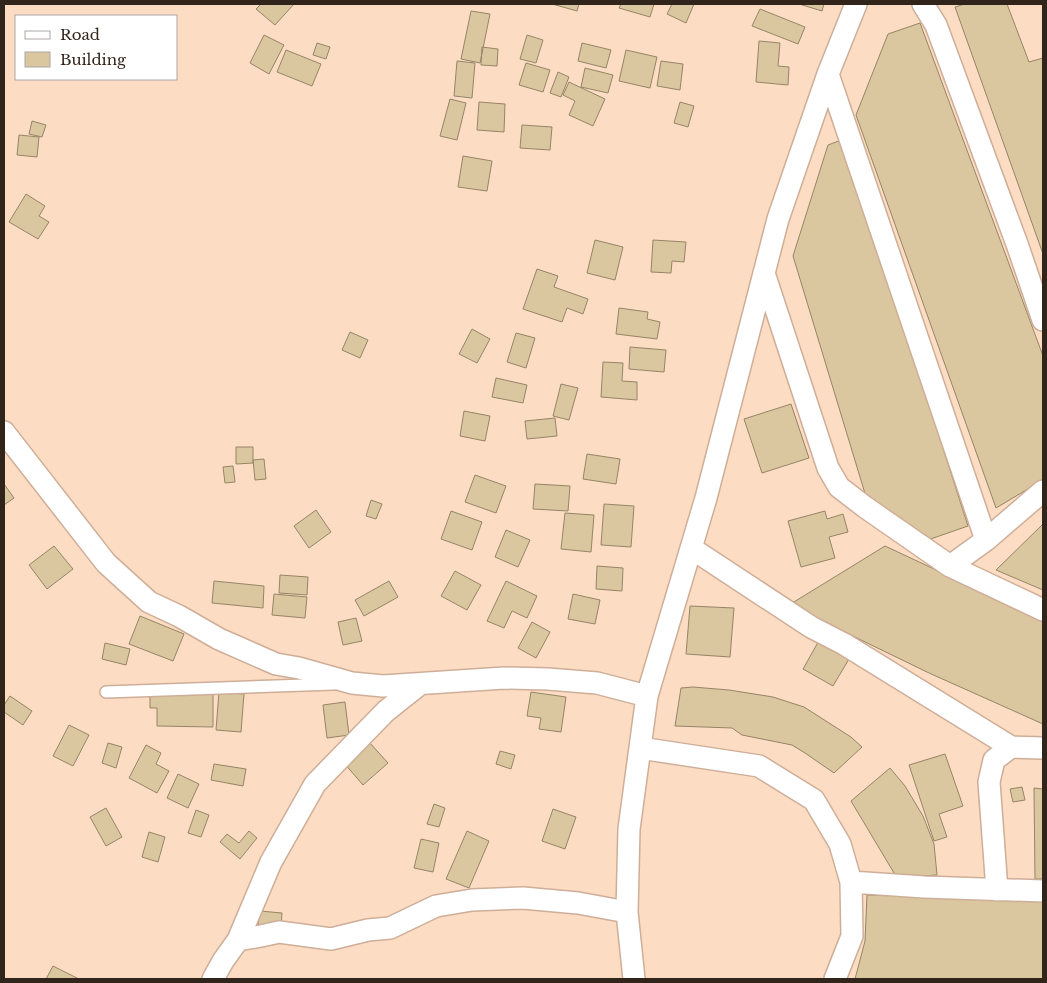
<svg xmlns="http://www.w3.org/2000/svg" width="1047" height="983" viewBox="0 0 1047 983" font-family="'Libre Baskerville',serif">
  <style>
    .building { fill: #dac69f; stroke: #958566 }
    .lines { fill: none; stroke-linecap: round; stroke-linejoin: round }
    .service-casing { stroke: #ceae98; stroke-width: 14 }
    .minor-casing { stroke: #ceae98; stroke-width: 24 }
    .service { stroke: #fff; stroke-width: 11 }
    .minor { stroke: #fff; stroke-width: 21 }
  </style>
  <rect width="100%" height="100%" fill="#fddcc4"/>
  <path class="building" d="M 261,4 L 294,4 L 275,25 L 256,9 Z
    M 552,4 L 579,4 L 577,11 Z
    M 621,4 L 654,4 L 650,17 L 619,8 Z
    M 672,4 L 694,4 L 686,23 L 667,14 Z
    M 799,4 L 824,4 L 822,11 Z
    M 965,4 L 1007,4 L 1029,62 L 1043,58 L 1043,254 L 955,7 Z
    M 760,9 L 805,27 L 798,44 L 752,26 Z
    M 471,11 L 490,14 L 480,63 L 461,59 Z
    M 920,23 L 1043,356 L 1043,480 L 996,508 L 856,115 L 888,34 Z
    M 264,35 L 284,45 L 269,74 L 250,63 Z
    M 527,35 L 543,40 L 536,63 L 520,59 Z
    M 759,41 L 780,43 L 778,66 L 789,67 L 788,85 L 756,82 Z
    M 317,43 L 330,47 L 326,59 L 313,55 Z
    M 582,43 L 611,50 L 606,68 L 578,61 Z
    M 482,47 L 498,49 L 497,66 L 481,65 Z
    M 286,50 L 321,64 L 312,86 L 277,72 Z
    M 626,50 L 657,57 L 650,88 L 619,81 Z
    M 457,61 L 475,63 L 472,98 L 454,96 Z
    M 661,61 L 683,64 L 680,90 L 657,86 Z
    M 526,63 L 550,70 L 543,92 L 519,85 Z
    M 585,68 L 613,75 L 608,93 L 581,87 Z
    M 558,72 L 569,77 L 561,97 L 550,93 Z
    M 569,82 L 605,99 L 593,126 L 569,115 L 575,101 L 563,95 Z
    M 450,99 L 466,103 L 457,140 L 440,136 Z
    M 479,102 L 505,104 L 504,132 L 477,130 Z
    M 680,102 L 694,106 L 688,127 L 674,123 Z
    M 32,121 L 46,125 L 42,137 L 29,134 Z
    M 522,125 L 552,127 L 550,150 L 520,148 Z
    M 19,135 L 39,137 L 37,157 L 17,155 Z
    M 844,139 L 968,526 L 922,542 L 870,510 L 793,256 L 828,145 Z
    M 463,156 L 492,161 L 487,191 L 458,187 Z
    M 26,194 L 45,206 L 39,216 L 49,222 L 38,239 L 9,222 Z
    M 595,240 L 623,247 L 615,280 L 587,273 Z
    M 653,240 L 686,242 L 684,262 L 672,261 L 671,273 L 651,272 Z
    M 537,269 L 558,276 L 554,287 L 588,299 L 583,314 L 567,308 L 562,322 L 523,309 Z
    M 619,308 L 648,312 L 647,319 L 660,322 L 657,339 L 616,334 Z
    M 472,329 L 490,339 L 477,363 L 459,354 Z
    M 350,332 L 368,340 L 360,358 L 342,350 Z
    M 516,333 L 535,338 L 526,368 L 507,362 Z
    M 630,347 L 666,350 L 664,372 L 629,369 Z
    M 603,362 L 623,363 L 622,381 L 637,382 L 637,400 L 601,397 Z
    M 496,378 L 527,385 L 523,403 L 492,397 Z
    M 561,384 L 578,388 L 569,420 L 553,416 Z
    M 791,404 L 809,458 L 762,473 L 744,419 Z
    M 464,411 L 490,416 L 485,441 L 460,436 Z
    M 555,418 L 557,436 L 527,439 L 525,421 Z
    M 236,447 L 253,447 L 253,463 L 236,464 Z
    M 587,454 L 620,459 L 616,484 L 583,479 Z
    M 264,459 L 266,479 L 255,480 L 253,460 Z
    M 233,466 L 235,482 L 225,483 L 223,467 Z
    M 475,475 L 506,486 L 496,513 L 465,502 Z
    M 4,484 L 14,498 L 4,505 Z
    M 535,484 L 570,486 L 568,511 L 533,509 Z
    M 371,500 L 382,504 L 376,519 L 366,516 Z
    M 604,504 L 634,506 L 631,547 L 601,545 Z
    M 316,510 L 331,532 L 309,548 L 294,526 Z
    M 451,511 L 482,522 L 472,550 L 441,539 Z
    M 825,511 L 827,519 L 843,514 L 848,532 L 829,537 L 835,558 L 801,567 L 788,521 Z
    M 565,513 L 594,515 L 591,552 L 561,549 Z
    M 1043,524 L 1043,590 L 996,570 Z
    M 506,530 L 530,540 L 518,567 L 495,557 Z
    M 54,546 L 73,569 L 47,589 L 29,565 Z
    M 885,546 L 1043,620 L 1043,724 L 929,673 L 789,605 Z
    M 597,566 L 623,568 L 622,591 L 596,589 Z
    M 455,571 L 481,585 L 467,610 L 441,596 Z
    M 280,575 L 308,577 L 307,595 L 279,593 Z
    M 214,581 L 264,586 L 263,608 L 212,603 Z
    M 389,581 L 398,597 L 364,616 L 355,600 Z
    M 506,581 L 537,596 L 527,618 L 512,611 L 504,628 L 487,621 Z
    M 274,594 L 307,597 L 305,618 L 272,615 Z
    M 573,594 L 600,600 L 595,624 L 568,619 Z
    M 690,606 L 734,608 L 730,657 L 686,654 Z
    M 140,616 L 184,634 L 173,661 L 129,644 Z
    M 356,618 L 362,641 L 343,645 L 338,622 Z
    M 532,622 L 550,632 L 536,658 L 518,648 Z
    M 821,637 L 852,654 L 833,686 L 803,669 Z
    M 105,643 L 130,649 L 126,665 L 102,659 Z
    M 693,687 L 729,690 L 773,697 L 804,707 L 851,737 L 862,747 L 834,773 L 805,753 L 792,745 L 742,735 L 732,728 L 675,726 L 681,688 Z
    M 150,690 L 213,691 L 213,727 L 157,726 L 157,708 L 150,708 Z
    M 219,692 L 244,694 L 241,732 L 216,730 Z
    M 531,692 L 566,697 L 561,732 L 539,729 L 541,718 L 527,716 Z
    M 10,696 L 32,711 L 23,725 L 4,712 L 4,705 Z
    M 345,702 L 349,735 L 327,738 L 323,705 Z
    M 69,725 L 89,735 L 73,766 L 53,756 Z
    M 369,742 L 388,763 L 363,785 L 344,763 Z
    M 108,743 L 122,747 L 116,768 L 102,763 Z
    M 146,745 L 161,753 L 156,764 L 169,771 L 157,793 L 129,778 Z
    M 500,751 L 515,755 L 511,769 L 496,764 Z
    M 945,754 L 963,806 L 939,814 L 947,837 L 934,841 L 909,765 Z
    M 214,764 L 246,769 L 243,786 L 211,780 Z
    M 890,768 L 905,786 L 923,816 L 934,844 L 937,875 L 897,878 L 851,801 Z
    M 178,774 L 199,784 L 188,808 L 167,798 Z
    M 1022,787 L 1025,800 L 1013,802 L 1010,789 Z
    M 1034,788 L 1043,789 L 1043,879 L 1035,879 Z
    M 434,804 L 445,808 L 439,827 L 427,824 Z
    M 106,808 L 122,837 L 106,846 L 90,817 Z
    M 553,809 L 576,817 L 565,849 L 542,841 Z
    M 196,810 L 209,815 L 201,837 L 188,833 Z
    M 249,831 L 257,838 L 240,859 L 220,842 L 227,834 L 239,843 Z
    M 467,831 L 489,841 L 469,888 L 446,879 Z
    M 149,832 L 165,837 L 158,862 L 142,857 Z
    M 421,839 L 439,843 L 433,872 L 414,868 Z
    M 867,895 L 1043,898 L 1043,979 L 855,979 L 865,941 Z
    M 260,911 L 282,913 L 281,927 L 258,925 Z
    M 53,966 L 79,979 L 46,979 Z"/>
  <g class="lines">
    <g class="service-casing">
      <path id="service" d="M 106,692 L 334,684"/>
    </g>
    <g class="minor-casing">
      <path id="minor" d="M 923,4 L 936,25 L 1017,244 L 1043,320
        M 828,74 L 986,540
        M 764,273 L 828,468 L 839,487 L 865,507 L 950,566 L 1043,610
        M 4,432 L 106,563 L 149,602 L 179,616 L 219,639 L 276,664 L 299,668 L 352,683 L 383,686 L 504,678 L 548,679 L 597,683 L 647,696
        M 691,548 L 811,627 L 844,644 L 1011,747
        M 950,566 L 986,540 L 1043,491
        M 640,748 L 759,766 L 814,800 L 840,844 L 851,882 L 852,936 L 835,979
        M 851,882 L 924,887 L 1043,891
        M 997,890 L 989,782 L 994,760 L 1011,747 L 1043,748
        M 238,940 L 271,862 L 315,784 L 386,711 L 420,684
        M 213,979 L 223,961 L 238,940 L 261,936 L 279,932 L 331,939 L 368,930 L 390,928 L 436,906 L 472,900 L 523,898 L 578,903 L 627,912
        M 634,979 L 627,912 L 629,829 L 647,696 L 706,498 L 778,219 L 828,74 L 856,4"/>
    </g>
    <use href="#service" class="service"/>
    <use href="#minor" class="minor"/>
  </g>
  <rect width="1047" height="983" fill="none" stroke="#30241b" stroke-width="10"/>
  <rect x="15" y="15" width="162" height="65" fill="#ffffff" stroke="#aca7a4"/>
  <rect x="25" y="31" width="25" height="8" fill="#ffffff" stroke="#aca7a4"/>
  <text x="60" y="40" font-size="15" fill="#30241b">Road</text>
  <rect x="25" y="52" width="25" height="15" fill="#dac69f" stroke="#aca7a4"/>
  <text x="60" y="65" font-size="15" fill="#30241b">Building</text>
</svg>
